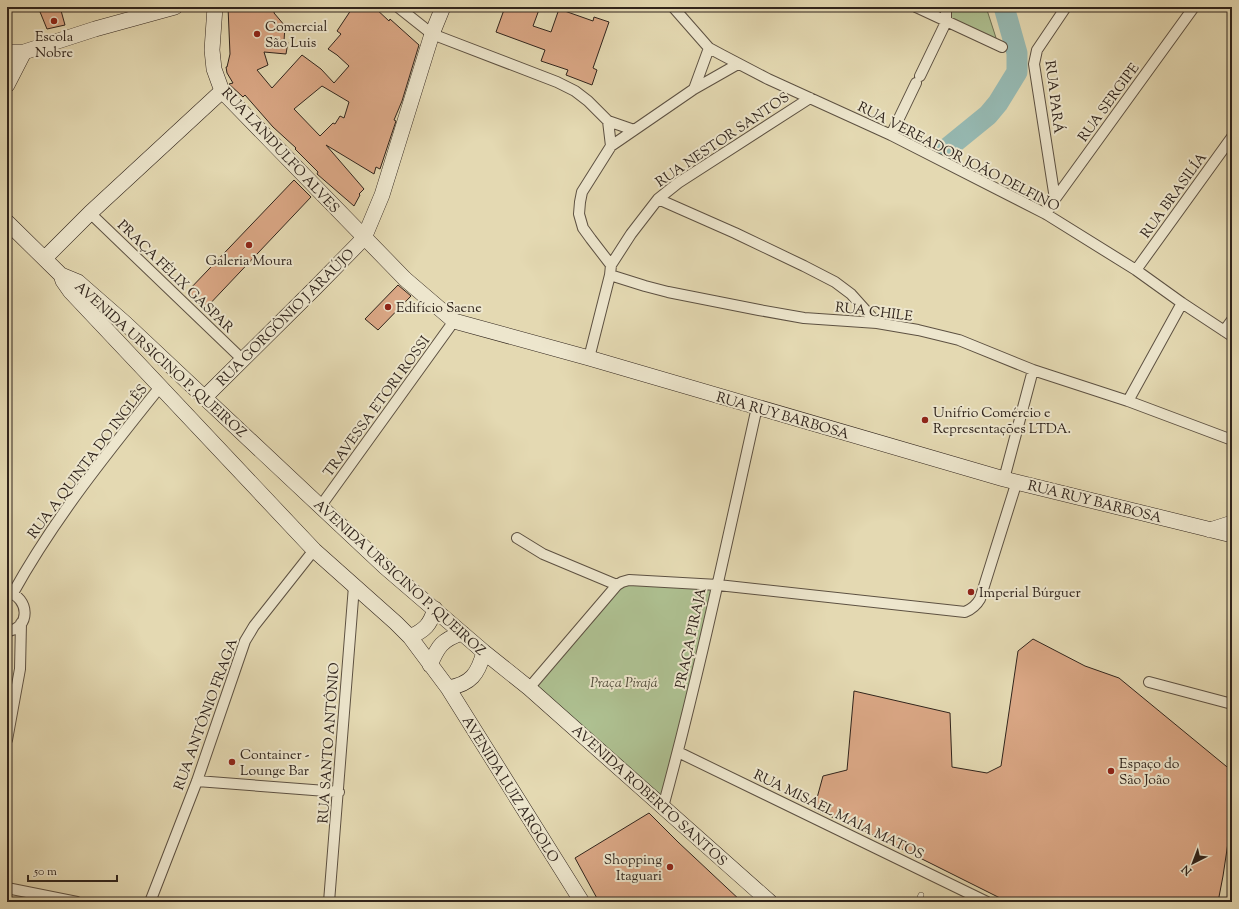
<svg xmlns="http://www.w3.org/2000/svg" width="1239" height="909" viewBox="0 0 1239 909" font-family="'Sorts Mill Goudy',serif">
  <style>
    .green { fill: #aec091; stroke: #6f7256 }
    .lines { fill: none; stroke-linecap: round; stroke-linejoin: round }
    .river { stroke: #96b9b2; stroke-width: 21 }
    .building { fill: #daa785; stroke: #30241c; fill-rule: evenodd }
    .lane-casing { stroke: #5d5142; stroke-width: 6 }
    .street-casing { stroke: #5d5142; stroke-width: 12 }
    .secondary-casing { stroke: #30241c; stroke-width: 16 }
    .lane { stroke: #ede6cd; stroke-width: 5 }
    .street { stroke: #ede6cd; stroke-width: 10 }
    .secondary { stroke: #ede6cd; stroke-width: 15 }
    .poi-dot { fill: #8f2418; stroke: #ede6cd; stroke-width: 1.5 }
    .labels { text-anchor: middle; stroke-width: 4; stroke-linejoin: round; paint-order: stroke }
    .poi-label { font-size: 14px; fill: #30241c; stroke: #ede6cd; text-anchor: start }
    .street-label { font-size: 14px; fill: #30241c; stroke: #ede6cd }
    .park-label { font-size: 14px; font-style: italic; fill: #504b39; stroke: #ede6cd }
  </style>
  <rect width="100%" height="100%" fill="#e4d9b2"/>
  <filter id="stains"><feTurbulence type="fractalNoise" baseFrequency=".005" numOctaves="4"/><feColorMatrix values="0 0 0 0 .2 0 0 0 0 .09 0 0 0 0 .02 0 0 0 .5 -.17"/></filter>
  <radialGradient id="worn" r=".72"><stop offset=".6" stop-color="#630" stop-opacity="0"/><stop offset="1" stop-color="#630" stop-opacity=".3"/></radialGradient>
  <path class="green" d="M 947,7 L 986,7 L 998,44 L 947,19 Z
    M 629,580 L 718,585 L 663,807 L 529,688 L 617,585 Z"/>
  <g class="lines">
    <path class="river" d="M 945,150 L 988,115 L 998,103 L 1017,72 L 1017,53 L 1004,7"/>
  </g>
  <path class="building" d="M 38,7 L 60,7 L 65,25 L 47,29 Z
    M 228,7 L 275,7 L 274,13 L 285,26 L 284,41 L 288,42 L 286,54 L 264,52 L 268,65 L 257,70 L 272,88 L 302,55 L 321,69 L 334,83 L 349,66 L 337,55 L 328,49 L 341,34 L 337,31 L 353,7 L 374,7 L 389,21 L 390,19 L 419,45 L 402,101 L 394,120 L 396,121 L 380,169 L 376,167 L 374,174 L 326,145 L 364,189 L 359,194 L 360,195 L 354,206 L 317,174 L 318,172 L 295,149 L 296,148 L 273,127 L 245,95 L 243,97 L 229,84 L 233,83 L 227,73 L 226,67 L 227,67 L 230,54 ZM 322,86 L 349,102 L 344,118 L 340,116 L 335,124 L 333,123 L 320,136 L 294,109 Z
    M 505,7 L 540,7 L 533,26 L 551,32 L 559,9 L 593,21 L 594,17 L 609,22 L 593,68 L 597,70 L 592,85 L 566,75 L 568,70 L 541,61 L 545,50 L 496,32 Z
    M 294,180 L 311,197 L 205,309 L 187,292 Z
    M 398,285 L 411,296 L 378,330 L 365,319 Z
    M 1033,639 L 1085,666 L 1119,678 L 1232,771 L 1232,816 L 1223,876 L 1218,902 L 1008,902 L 884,840 L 814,809 L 823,776 L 847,770 L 854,691 L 950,713 L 952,767 L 987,773 L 1001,766 L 1018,651 Z
    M 649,813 L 678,842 L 742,902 L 599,902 L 575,858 Z"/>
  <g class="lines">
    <g class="lane-casing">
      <path id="lane" d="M 918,902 L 921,895"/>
    </g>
    <g class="street-casing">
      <path id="street" d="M 398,7 L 432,34 L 557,82 L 575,91 L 588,101 L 608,121 L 634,130
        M 673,7 L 709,48 L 722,55 L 768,79 L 891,135 L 1046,214 L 1136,270 L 1182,303 L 1232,336
        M 916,7 L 1002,47
        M 920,76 L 946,22 L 946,7
        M 694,89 L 709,48
        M 608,121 L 611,146 L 582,192 L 580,202 L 579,214 L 583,228 L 591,239 L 611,265
        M 891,135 L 916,83
        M 611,146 L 694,89 L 738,64
        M 658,199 L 735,233 L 804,266 L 835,282 L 851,294 L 877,323
        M 1055,199 L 1034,64 L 1037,50 L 1066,7
        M 90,213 L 242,359
        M 1046,214 L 1055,199 L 1194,7
        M 1136,270 L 1232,137
        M 610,275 L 645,286 L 668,292 L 759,310 L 804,318 L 877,323 L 918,330 L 959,340 L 1033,370 L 1128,401 L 1232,440
        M 1224,331 L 1232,320
        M 589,358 L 610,275 L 611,265 L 631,234 L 658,199 L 678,183 L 810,98
        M 1128,401 L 1182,303
        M 1004,479 L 1033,370
        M 320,507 L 454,321
        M 517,538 L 543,554 L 617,585
        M 7,592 C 30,597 31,629 7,631
        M 13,593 C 54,519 107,453 160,387
        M 1149,682 L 1232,704
        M 529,688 L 617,585 L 622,582 L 629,580 L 718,585 L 965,612 C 972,609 976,606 980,599 L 1017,481
        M 7,740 L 20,669 L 21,623
        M 678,752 L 987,902
        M 197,781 L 339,792
        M 663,807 C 699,675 727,541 757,407
        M 7,888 L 77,902
        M 150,902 L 197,781 L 245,641 L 254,626 L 314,550
        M 329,902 L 354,586"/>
    </g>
    <g class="secondary-casing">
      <path id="secondary" d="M 215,7 L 212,50 L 214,69 L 222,91 L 405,279 L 454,321 L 589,358 L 1004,479 L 1232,535
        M 7,52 L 24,52 L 95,29 L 175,7
        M 7,85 L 24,52
        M 7,222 L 61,275 L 63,281 L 70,291 L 314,550 L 396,623 L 410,637 L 448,688 L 582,902
        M 45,258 L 90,213 L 222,91
        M 61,275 L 78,282 L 126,324 L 385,567 L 484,652 L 529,688 L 770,902
        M 205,397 L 315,288 L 364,238 L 382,195 L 432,34 L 443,7
        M 1210,530 L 1232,523
        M 410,637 C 425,630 430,625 435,609
        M 430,665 C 438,646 442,640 462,633
        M 448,688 C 471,684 478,674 484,652"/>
    </g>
    <use href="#lane" class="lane"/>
    <use href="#street" class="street"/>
    <use href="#secondary" class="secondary"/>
  </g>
  <g class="poi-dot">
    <circle cx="54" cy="21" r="4"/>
    <circle cx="257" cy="34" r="4"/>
    <circle cx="249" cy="245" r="4"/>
    <circle cx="388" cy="307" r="4"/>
    <circle cx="925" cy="420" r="4"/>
    <circle cx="971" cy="592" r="4"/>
    <circle cx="232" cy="762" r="4"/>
    <circle cx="1111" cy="771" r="4"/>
    <circle cx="670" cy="867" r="4"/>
  </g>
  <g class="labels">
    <g class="poi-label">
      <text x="265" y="31">Comercial<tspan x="265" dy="16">São Luis</tspan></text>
      <text x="54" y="41" text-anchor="middle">Escola<tspan x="54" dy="16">Nobre</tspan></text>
      <text x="249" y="265" text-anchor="middle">Galeria Moura</text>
      <text x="396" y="312">Edifício Saene</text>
      <text x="933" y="417">Unifrio Comércio e<tspan x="933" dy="16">Representações LTDA.</tspan></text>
      <text x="979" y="597">Imperial Búrguer</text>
      <text x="240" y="759">Container -<tspan x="240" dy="16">Lounge Bar</tspan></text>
      <text x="1119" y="768">Espaço do<tspan x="1119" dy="16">São João</tspan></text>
      <text x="662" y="864" text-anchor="end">Shopping<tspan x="662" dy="16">Itaguari</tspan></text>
    </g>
    <g class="street-label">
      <text transform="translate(1055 97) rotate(83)" y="5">RUA PARÁ</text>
      <text transform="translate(1108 102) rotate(-54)" y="5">RUA SERGIPE</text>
      <text transform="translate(722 139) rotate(-34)" y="5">RUA NESTOR SANTOS</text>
      <text transform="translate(281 150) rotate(47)" y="5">RUA LANDULFO ALVES</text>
      <text transform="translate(959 156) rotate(27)" y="5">RUA VEREADOR JOÃO DELFINO</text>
      <text transform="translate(1173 195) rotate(-54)" y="5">RUA BRASILÍA</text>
      <text transform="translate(176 276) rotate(44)" y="5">PRAÇA FÉLIX GASPAR</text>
      <text transform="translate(874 311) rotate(7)" y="5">RUA CHILE</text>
      <text transform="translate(285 317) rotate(-45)" y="5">RUA GORGÔNIO J ARAÚJO</text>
      <text transform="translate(161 359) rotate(42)" y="5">AVENIDA URSICINO P. QUEIROZ</text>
      <text transform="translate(376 406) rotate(-54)" y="5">TRAVESSA ETORI ROSSI</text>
      <text transform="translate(783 415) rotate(16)" y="5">RUA RUY BARBOSA</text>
      <text transform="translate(87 461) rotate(-53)" y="5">RUA A QUINTA DO INGLÊS</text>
      <text transform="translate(1095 501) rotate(14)" y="5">RUA RUY BARBOSA</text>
      <text transform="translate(400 577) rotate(42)" y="5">AVENIDA URSICINO P. QUEIROZ</text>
      <text transform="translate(690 638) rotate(-78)" y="5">PRAÇA PIRAJA</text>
      <text transform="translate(205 714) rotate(-70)" y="5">RUA ANTÔNIO FRAGA</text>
      <text transform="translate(328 743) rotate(-86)" y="5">RUA SANTO ANTÔNIO</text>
      <text transform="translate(511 789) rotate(58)" y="5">AVENIDA LUIZ ARGOLO</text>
      <text transform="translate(650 795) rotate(42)" y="5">AVENIDA ROBERTO SANTOS</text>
      <text transform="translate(839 814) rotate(26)" y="5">RUA MISAEL MAIA MATOS</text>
    </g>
    <g class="park-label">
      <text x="624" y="687">Praça Pirajá</text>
    </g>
  </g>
  <rect width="1239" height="909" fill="none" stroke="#e4d9b2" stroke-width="24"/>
  <rect x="8" y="8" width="1223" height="893" fill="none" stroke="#30241c" stroke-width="2"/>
  <rect x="12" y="12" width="1215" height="885" fill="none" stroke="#30241c"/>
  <g transform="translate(1193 863) rotate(222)" stroke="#ede6cd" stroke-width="3" paint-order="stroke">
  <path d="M0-3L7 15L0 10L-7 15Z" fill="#30241c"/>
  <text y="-6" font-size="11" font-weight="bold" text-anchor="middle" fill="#30241c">N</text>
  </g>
  <path d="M28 875v6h89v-6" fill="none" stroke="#30241c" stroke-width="2"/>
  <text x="34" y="875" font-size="12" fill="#30241c" stroke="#ede6cd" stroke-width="3" paint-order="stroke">50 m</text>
  <rect width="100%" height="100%" filter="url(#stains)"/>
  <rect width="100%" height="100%" fill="url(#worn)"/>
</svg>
